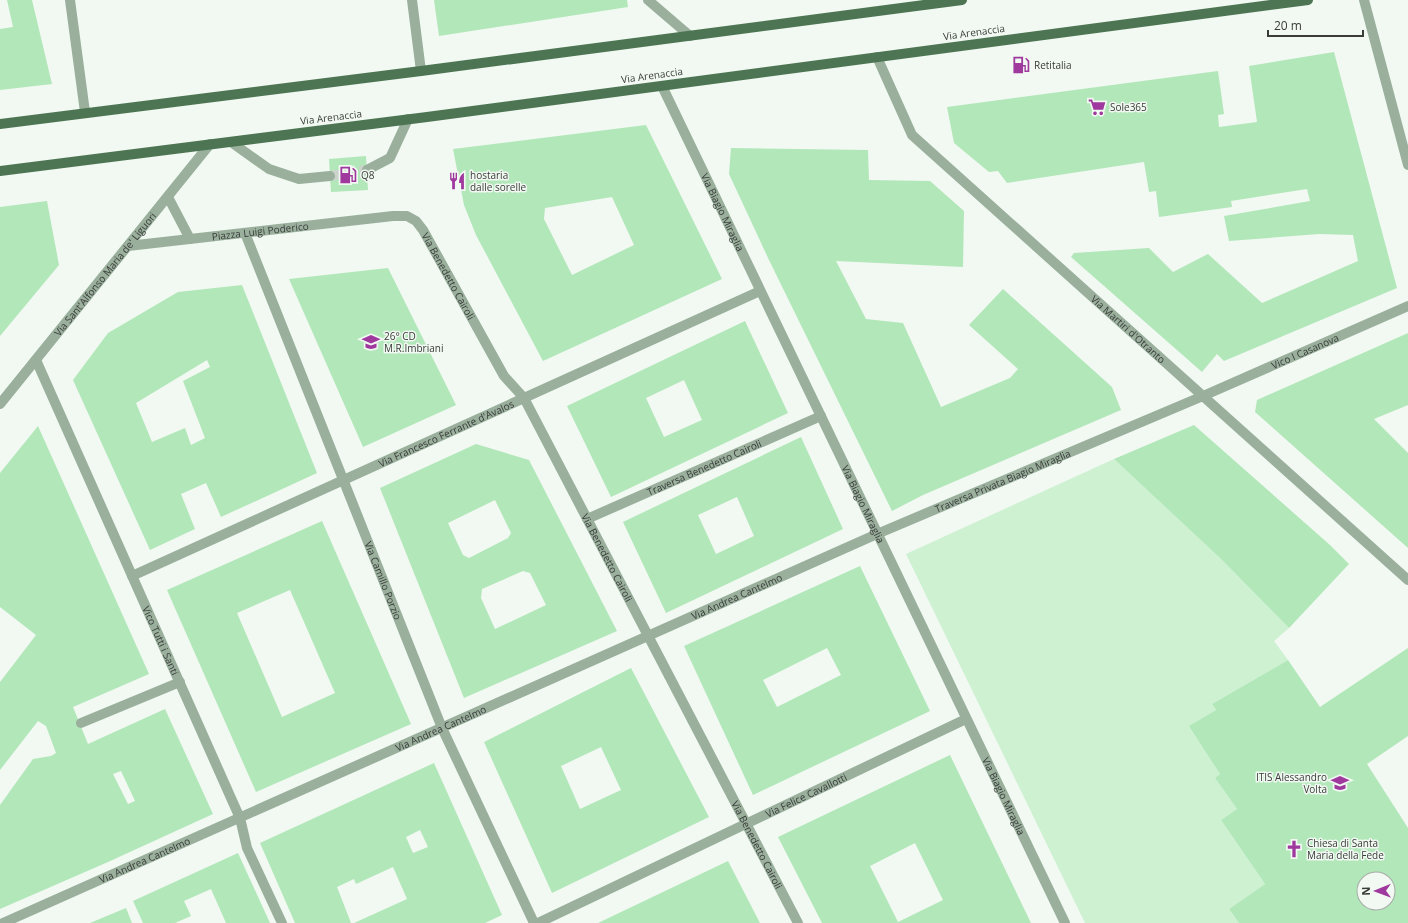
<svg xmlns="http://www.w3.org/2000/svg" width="1408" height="923" viewBox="0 0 1408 923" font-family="'Open Sans',sans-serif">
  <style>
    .green { fill: #cdf1d1 }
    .building { fill: #b2e7b9; fill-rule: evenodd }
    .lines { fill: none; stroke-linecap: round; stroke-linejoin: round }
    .minor-tunnel { stroke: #ccd3cd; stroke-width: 10; stroke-dasharray: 10 5; stroke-linecap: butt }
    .minor { stroke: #9ab09d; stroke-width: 10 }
    .major { stroke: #4d7553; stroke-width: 10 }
    .labels { text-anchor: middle; stroke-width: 3; stroke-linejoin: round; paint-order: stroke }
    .street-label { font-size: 10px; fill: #393c39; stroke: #f1f9f2 }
    .poi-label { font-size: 10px; fill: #393c39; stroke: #f1f9f2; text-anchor: start }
  </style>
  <rect width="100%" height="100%" fill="#f1f9f2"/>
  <path class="green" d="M 1114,459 L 1221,559 L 1289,628 L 1274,641 L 1288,660 L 1212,704 L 1216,710 L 1190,726 L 1220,774 L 1215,778 L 1237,809 L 1221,820 L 1265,884 L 1229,909 L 1239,923 L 1085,923 L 906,554 Z"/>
  <path class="building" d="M 7,0 L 32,0 L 52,84 L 0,90 L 0,29 L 13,27 Z
    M 434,0 L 627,0 L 628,7 L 439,36 Z
    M 1334,52 L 1397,288 L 1224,361 L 1217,354 L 1202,372 L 1071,257 L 1074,253 L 1149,248 L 1173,272 L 1208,254 L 1262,303 L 1358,261 L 1353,235 L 1319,234 L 1229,241 L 1224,216 L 1310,201 L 1307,189 L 1231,201 L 1232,207 L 1159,217 L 1156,191 L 1149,192 L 1144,162 L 1007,183 L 998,171 L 989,172 L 954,143 L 947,107 L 1218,71 L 1224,114 L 1218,115 L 1219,127 L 1257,122 L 1249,66 Z
    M 646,125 L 722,279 L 543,361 L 476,235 L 464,205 L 453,149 ZM 612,197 L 634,245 L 572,275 L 544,219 L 545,208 Z
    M 731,148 L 868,150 L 869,180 L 930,181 L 964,211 L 963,267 L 836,261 L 866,319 L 903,323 L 941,407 L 1010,378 L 1018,369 L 969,325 L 1003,289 L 1112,387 L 1121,410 L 923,495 L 892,511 L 769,260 L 729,174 Z
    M 366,156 L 368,190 L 331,192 L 329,159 Z
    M 47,201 L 59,265 L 0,336 L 0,207 Z
    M 388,268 L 456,405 L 363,447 L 289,279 Z
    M 242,285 L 317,473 L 221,517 L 206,483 L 181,494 L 195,529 L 150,550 L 73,380 L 108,333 L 178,292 ZM 207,360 L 210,367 L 183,381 L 205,438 L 191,445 L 185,428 L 152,442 L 136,403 Z
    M 745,321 L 788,413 L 611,497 L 567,406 ZM 684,380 L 702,420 L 664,437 L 646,398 Z
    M 1408,333 L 1408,405 L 1374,419 L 1408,453 L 1408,548 L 1255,412 L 1257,400 Z
    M 1194,425 L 1330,545 L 1349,564 L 1289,628 L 1221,559 L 1114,459 Z
    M 38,426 L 149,674 L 73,707 L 88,744 L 165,709 L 213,814 L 108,862 L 0,909 L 0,805 L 33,759 L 51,756 L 56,753 L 46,726 L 38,721 L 0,770 L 0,682 L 36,635 L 0,607 L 0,473 ZM 121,771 L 135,801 L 128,804 L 113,774 Z
    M 801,437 L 843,529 L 666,613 L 623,522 ZM 737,497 L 754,536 L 716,554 L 698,515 Z
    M 476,444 L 529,460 L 617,631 L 464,698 L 380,488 ZM 495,500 L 511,533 L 508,538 L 469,558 L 463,555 L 448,523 ZM 523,571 L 530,573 L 546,605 L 495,629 L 481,598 L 482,589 Z
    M 322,521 L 411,724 L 256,792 L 167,590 ZM 290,590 L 335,693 L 282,717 L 237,613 Z
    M 860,566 L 930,711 L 753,795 L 684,646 ZM 827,648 L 841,675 L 777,707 L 763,680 Z
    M 1408,648 L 1408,736 L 1367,764 L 1408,828 L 1408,923 L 1239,923 L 1229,909 L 1265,884 L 1221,820 L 1237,809 L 1215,778 L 1220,774 L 1189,726 L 1216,710 L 1212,704 L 1288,660 L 1320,707 ZM 1364,879 L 1388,879 L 1388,903 L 1364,903 Z
    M 631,668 L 709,817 L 552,893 L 484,742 ZM 601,747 L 621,790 L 580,809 L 561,766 Z
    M 950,755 L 1031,923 L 822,923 L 778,837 ZM 915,843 L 943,900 L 898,922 L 870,866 Z
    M 434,763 L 502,915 L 485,923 L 354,923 L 407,899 L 393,867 L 356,884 L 354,879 L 337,887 L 351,923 L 295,923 L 260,843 ZM 420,830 L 428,847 L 413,853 L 406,837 Z
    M 238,853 L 270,923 L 226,923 L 211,889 L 184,901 L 191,916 L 175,923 L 143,923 L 133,901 Z
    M 728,861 L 760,923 L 598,923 Z
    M 126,908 L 132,923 L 90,923 Z"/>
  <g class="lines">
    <path class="minor-tunnel" d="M 330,176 L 367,170"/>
    <g class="minor">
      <path d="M 70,0 L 85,112"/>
      <path d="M 412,0 L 421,71"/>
      <path d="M 648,0 L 690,36"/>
      <path d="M 1364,0 L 1408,165"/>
      <path id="s1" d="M 877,57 L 912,135 L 1408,580"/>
      <path id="s2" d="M 662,86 L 1065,923"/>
      <path d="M 231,142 L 269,169 L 299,179 L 330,176"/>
      <path d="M 367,170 L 390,158 L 408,119"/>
      <path d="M 168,197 L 190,239"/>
      <path id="s3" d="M 245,233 L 442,728 L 534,923"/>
      <path id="s4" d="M 128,246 L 393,216 L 407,216 L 416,221 L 423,230 L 504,376 L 524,398 L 798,923"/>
      <path id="s5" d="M 36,360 L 235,807 L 240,818 L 247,848 L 282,923"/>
      <path id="s6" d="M 0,404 L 210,144"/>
      <path id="s7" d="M 587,519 L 821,416"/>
      <path id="s8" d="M 132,576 L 760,291"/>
      <path d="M 81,723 L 180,682"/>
      <path id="s9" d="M 3,923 L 877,534 L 1203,396 L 1408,306"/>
      <path id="s10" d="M 538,923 L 966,719"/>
    </g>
    <path class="major" d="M 0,124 L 421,71 L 962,0
      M 0,171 L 427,117 L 1308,0"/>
  </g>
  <defs>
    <g id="fuel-bare" transform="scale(1.38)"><path d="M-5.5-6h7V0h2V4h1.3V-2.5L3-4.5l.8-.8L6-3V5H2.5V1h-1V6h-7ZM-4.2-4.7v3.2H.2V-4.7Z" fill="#9f399d" stroke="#f1f9f2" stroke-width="2.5" paint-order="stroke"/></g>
    <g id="supermarket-bare" transform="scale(1.38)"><path d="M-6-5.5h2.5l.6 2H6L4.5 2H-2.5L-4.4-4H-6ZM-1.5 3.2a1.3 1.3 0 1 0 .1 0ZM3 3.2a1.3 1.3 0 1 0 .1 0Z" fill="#9f399d" stroke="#f1f9f2" stroke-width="2.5" paint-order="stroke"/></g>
    <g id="restaurant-bare" transform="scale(1.38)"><path d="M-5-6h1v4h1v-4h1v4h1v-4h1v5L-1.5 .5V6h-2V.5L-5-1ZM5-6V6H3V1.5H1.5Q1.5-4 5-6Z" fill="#9f399d" stroke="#f1f9f2" stroke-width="2.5" paint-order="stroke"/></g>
    <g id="school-bare" transform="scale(1.38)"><path d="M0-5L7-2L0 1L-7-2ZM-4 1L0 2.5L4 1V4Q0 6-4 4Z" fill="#9f399d" stroke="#f1f9f2" stroke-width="2.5" paint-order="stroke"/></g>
    <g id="church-bare" transform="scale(1.38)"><path d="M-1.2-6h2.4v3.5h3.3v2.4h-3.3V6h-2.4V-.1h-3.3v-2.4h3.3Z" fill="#9f399d" stroke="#f1f9f2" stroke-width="2.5" paint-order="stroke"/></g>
  </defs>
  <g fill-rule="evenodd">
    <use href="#fuel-bare" x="1021" y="65"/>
    <use href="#supermarket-bare" x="1097" y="107"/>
    <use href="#fuel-bare" x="348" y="175"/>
    <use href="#restaurant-bare" x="457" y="181"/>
    <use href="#school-bare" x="371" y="342"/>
    <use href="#school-bare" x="1340" y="783"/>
    <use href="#church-bare" x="1294" y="849"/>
  </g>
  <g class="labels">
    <g class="street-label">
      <text transform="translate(974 32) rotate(-8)" y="4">Via Arenaccia</text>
      <text transform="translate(652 75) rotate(-8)" y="4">Via Arenaccia</text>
      <text transform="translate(331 117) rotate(-7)" y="4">Via Arenaccia</text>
      <text dy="4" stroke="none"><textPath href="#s2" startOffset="140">Via Biagio Miraglia</textPath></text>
      <text dy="4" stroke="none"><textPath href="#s4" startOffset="133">Piazza Luigi Poderico</textPath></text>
      <text dy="4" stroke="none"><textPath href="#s6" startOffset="167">Via Sant'Alfonso Maria de' Liguori</textPath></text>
      <text dy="4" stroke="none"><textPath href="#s4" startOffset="355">Via Benedetto Cairoli</textPath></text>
      <text dy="4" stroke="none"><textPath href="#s1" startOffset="376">Via Martiri d'Otranto</textPath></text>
      <text dy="4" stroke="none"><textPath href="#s9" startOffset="1422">Vico I Casanova</textPath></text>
      <text dy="4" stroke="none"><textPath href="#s8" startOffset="345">Via Francesco Ferrante d'Avalos</textPath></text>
      <text dy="4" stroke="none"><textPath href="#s7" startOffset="128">Traversa Benedetto Cairoli</textPath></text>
      <text dy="4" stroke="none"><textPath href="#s9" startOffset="1093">Traversa Privata Biagio Miraglia</textPath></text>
      <text dy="4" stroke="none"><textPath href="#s2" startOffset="464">Via Biagio Miraglia</textPath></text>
      <text dy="4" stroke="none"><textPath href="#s4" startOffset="679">Via Benedetto Cairoli</textPath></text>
      <text dy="4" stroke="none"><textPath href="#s3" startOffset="374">Via Camillo Porzio</textPath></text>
      <text dy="4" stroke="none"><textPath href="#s9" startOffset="803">Via Andrea Cantelmo</textPath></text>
      <text dy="4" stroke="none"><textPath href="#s5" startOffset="307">Vico Tutti i Santi</textPath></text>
      <text dy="4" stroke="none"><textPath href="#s9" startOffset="479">Via Andrea Cantelmo</textPath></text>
      <text dy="4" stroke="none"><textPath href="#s10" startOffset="297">Via Felice Cavallotti</textPath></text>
      <text dy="4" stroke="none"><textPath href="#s2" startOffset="788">Via Biagio Miraglia</textPath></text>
      <text dy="4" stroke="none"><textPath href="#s4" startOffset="1003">Via Benedetto Cairoli</textPath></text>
      <text dy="4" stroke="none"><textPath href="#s9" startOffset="155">Via Andrea Cantelmo</textPath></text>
    </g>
    <g class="poi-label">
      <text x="1034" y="69">Retitalia</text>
      <text x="1110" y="111">Sole365</text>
      <text x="361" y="179">Q8</text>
      <text x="470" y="179">hostaria<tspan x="470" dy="12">dalle sorelle</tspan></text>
      <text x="384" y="340">26° CD<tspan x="384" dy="12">M.R.Imbriani</tspan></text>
      <text x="1327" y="781" text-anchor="end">ITIS Alessandro<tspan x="1327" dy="12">Volta</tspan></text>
      <text x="1307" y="847">Chiesa di Santa<tspan x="1307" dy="12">Maria della Fede</tspan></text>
    </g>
  </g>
  <g transform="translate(1376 891) rotate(269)"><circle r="19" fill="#f1f9f2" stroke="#a7ada8"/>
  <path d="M0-3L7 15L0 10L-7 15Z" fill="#9f399d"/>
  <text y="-6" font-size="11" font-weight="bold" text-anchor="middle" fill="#393c39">N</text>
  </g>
  <path d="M1268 30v6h95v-6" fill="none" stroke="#393c39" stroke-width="2"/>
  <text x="1274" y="30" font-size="12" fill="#393c39" stroke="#f1f9f2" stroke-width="3" paint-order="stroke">20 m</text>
</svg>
